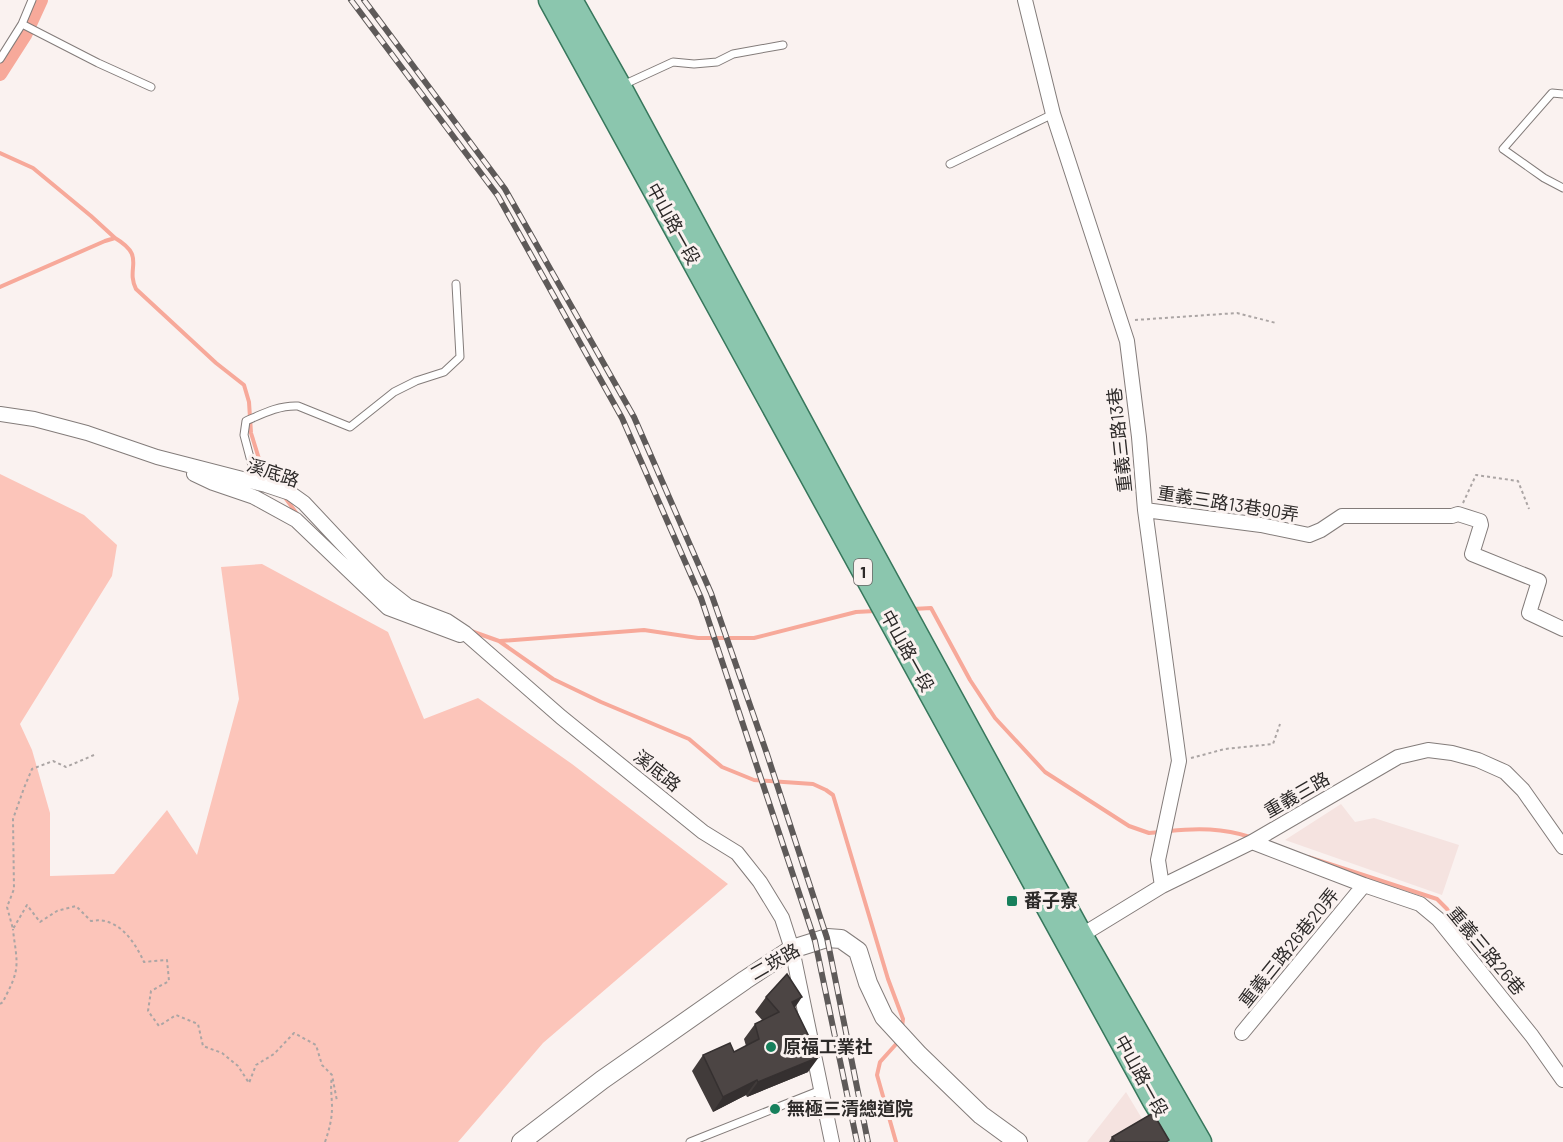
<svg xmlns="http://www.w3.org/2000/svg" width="1563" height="1142" viewBox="0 0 1563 1142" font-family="Barlow,'Noto Sans TC',sans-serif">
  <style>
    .built { fill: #f5e3e0 }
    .green { fill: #fcc5ba }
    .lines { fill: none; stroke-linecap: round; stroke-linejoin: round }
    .stream { stroke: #f7a99a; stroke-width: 4 }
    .canal { stroke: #f7a99a; stroke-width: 14 }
    .service-casing { stroke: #837c7a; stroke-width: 9 }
    .minor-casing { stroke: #837c7a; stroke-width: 16 }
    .tertiary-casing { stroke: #837c7a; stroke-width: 20 }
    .primary-casing { stroke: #37775c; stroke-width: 25 }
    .path { stroke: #aba5a4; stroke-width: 2; stroke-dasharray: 3 3; stroke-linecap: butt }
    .service { stroke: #fff; stroke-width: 7 }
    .minor { stroke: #fff; stroke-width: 14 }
    .tertiary { stroke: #fff; stroke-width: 18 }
    .primary { stroke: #8bc6ae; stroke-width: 22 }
    .rail-casing { stroke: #5e5a59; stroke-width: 6 }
    .rail { stroke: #faf2f0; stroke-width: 4; stroke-dasharray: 11; stroke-linecap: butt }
    .wall { fill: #413b3a }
    .shaded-wall { fill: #353030 }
    .building { fill: #4c4544; stroke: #353030; stroke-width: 1.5 }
    .poi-dot { fill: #17805c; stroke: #faf2f0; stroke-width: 2 }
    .labels { text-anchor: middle; stroke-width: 6; stroke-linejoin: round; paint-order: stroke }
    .shield { fill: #faf2f0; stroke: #6a6665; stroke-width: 1.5 }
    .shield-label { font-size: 16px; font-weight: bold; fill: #2d2a29 }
    .street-label { font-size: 18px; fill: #2d2a29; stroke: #faf2f0 }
    .poi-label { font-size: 18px; font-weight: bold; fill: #2d2a29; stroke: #faf2f0; text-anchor: start }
  </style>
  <rect width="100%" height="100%" fill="#faf2f0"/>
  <path class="built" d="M 1341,804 L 1355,822 L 1374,818 L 1459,845 L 1442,895 L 1285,840 Z
    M 1126,1092 L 1156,1142 L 1087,1142 Z"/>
  <path class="green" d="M 0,474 L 84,515 L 117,545 L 112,576 L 20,724 L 32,750 L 50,813 L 50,876 L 114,874 L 167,810 L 197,855 L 239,699 L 221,567 L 262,564 L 388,632 L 424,719 L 478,698 L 572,764 L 728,884 L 543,1043 L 458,1142 L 0,1142 Z"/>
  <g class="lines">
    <path class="stream" d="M 0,153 L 33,168 L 91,216 L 115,238
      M 0,287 L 105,241 L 115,238 C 147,257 125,267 136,289 L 216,363 L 244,385 L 249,402 L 251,433 L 260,462 L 275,483
      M 284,496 L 297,514
      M 913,609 L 931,608 L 970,680 L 995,718 L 1045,772 L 1129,826 L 1149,833 L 1161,832
      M 471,631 L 499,641 L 553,679 L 601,702 L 689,739 L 722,767 L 754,780 L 813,784 L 826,790 L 833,795 L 888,979 L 903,1019 L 902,1027
      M 500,641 L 644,630 L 698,638 L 754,638 L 856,612 L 875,611
      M 1169,831 C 1197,828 1223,828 1250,837
      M 1308,857 L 1437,899 L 1447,909 L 1471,949
      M 896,1142 L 877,1075 L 880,1062 L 898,1042 L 899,1040"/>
    <path class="canal" d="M 0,74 L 25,35 L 41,0"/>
    <g class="service-casing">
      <path id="service" d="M 22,24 L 98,63 L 151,87
        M 0,59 L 22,24 L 32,0
        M 623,85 L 673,62 L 694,64 L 717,62 L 733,54 L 783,45
        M 1563,94 L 1552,93 L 1503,149 L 1544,178 L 1563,188
        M 950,164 L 1053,114
        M 257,484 L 244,435 L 246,421 C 262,414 279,405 298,406 L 350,427 L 394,392 L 416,381 L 444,372 L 460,357 L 456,284
        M 690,1142 L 821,1090"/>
    </g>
    <g class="minor-casing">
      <path id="minor" d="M 1025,0 L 1053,114 L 1127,341 L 1139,437 L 1145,510 L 1179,761 L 1158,860 L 1162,886
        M 0,414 L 34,419 L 87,433 L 157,457 L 266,485 L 290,493 L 304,503 L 380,584 L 408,606 L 447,621 L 465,633 L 561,717 L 703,832 L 737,853 L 760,882 L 782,918 L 792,949 L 832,1142
        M 194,474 L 213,483 L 254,497 L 296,520 L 388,608 L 460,635
        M 1145,510 L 1261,525 L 1309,535 L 1321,530 L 1342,516 L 1452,516 L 1458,514 L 1480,521 L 1481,525 L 1472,554 L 1539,581 L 1529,613 L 1563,629
        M 1252,842 L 1364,885 L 1420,904 L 1438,919 L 1532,1036 L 1563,1080
        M 1077,938 L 1162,886 L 1252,842 L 1398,757 L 1428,750 L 1452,753 L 1478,760 L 1505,772 L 1523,790 L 1563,847
        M 1242,1033 L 1364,885"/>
    </g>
    <g class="tertiary-casing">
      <path id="tertiary" d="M 521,1142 L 602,1080 L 745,980 L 792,949 L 827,938 L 841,939 L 858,951 L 868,983 L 884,1017 L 919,1055 L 981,1115 L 1018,1142"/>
    </g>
    <g class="primary-casing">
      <path id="primary" d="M 550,0 L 1154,1101 L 1179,1142
        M 571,0 L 620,87 L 846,505 L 1081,935 L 1200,1142"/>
    </g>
    <path class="path" d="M 1135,320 L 1237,313 L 1276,323
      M 1463,503 L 1476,475 L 1518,481 L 1529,509
      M 94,755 L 66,767 L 53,761 L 32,769 L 24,788 L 13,819 L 14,889 L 7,907 L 13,929 L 27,905 L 40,922 L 57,911 L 76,906 L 91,921 C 117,916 134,940 144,962 L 167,960 L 169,981 L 151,991 L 148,1011 L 159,1026 L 176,1015 L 198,1024 L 203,1046 L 222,1053 L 238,1066 L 249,1083 L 256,1065 L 274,1054 L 294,1033 L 316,1045 L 322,1065 L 332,1075 L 337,1101
      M 1191,758 L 1225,749 L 1273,744 L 1280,724
      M 0,1004 L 3,1002 C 7,993 13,983 15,974 C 19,961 14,943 13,929
      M 325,1142 C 329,1130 332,1120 332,1107 C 332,1097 330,1087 332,1077"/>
    <use href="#service" class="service"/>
    <use href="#minor" class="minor"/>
    <use href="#tertiary" class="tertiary"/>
    <use href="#primary" class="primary"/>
    <g class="rail-casing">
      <path id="rail" d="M 351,0 L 498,196 L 622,418 L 701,598 L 815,941 L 857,1142
        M 364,0 L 505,189 L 634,417 L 711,593 L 767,754 L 827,938 L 868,1142"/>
    </g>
    <use href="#rail" class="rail"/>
  </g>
  <path class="wall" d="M 766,997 L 795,1007 L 808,1072 L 747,1097 L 746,1095 L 713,1112 L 692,1071 L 703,1055 L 734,1052 L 746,1046 L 744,1039 L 755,1024 L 762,1020 L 755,1012 Z
    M 1112,1137 L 1168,1142 L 1109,1142 Z"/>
  <path class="shaded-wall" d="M 802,997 L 792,1012 L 792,1002 Z
    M 819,1057 L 808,1072 L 747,1097 L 758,1082 Z
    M 757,1080 L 746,1095 L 713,1112 L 723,1097 Z"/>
  <path class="building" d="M 787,974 L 802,997 L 792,1002 L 819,1057 L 758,1082 L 757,1080 L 723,1097 L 703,1055 L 730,1043 L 734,1052 L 759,1039 L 755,1024 L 779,1012 L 766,997 Z
    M 1153,1113 L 1169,1140 L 1166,1142 L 1115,1142 L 1112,1137 Z"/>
  <g class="poi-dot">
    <rect x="1006" y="895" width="12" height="12" rx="3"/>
    <circle cx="771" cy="1047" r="6"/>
    <circle cx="775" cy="1109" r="6"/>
  </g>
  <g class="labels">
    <rect class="shield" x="854" y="559" width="18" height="26" rx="4.5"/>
    <g class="shield-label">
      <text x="863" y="578">1</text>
    </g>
    <g class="street-label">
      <text transform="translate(673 224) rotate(61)" y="6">中山路一段</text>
      <text transform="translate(1120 440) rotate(-96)" y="6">重義三路13巷</text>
      <text transform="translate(273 473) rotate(19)" y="6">溪底路</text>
      <text transform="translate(1228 504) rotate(9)" y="6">重義三路13巷90弄</text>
      <text transform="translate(907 651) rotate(61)" y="6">中山路一段</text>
      <text transform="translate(657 771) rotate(39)" y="6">溪底路</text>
      <text transform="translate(1297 795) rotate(-30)" y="6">重義三路</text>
      <text transform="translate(1289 948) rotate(-51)" y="6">重義三路26巷20弄</text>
      <text transform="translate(1486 951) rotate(50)" y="6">重義三路26巷</text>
      <text transform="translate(775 962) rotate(-30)" y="6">二崁路</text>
      <text transform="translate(1141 1076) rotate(61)" y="6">中山路一段</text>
    </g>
    <g class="poi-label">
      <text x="1024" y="907">番子寮</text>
      <text x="783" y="1053">原福工業社</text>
      <text x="787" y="1115">無極三清總道院</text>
    </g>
  </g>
</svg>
